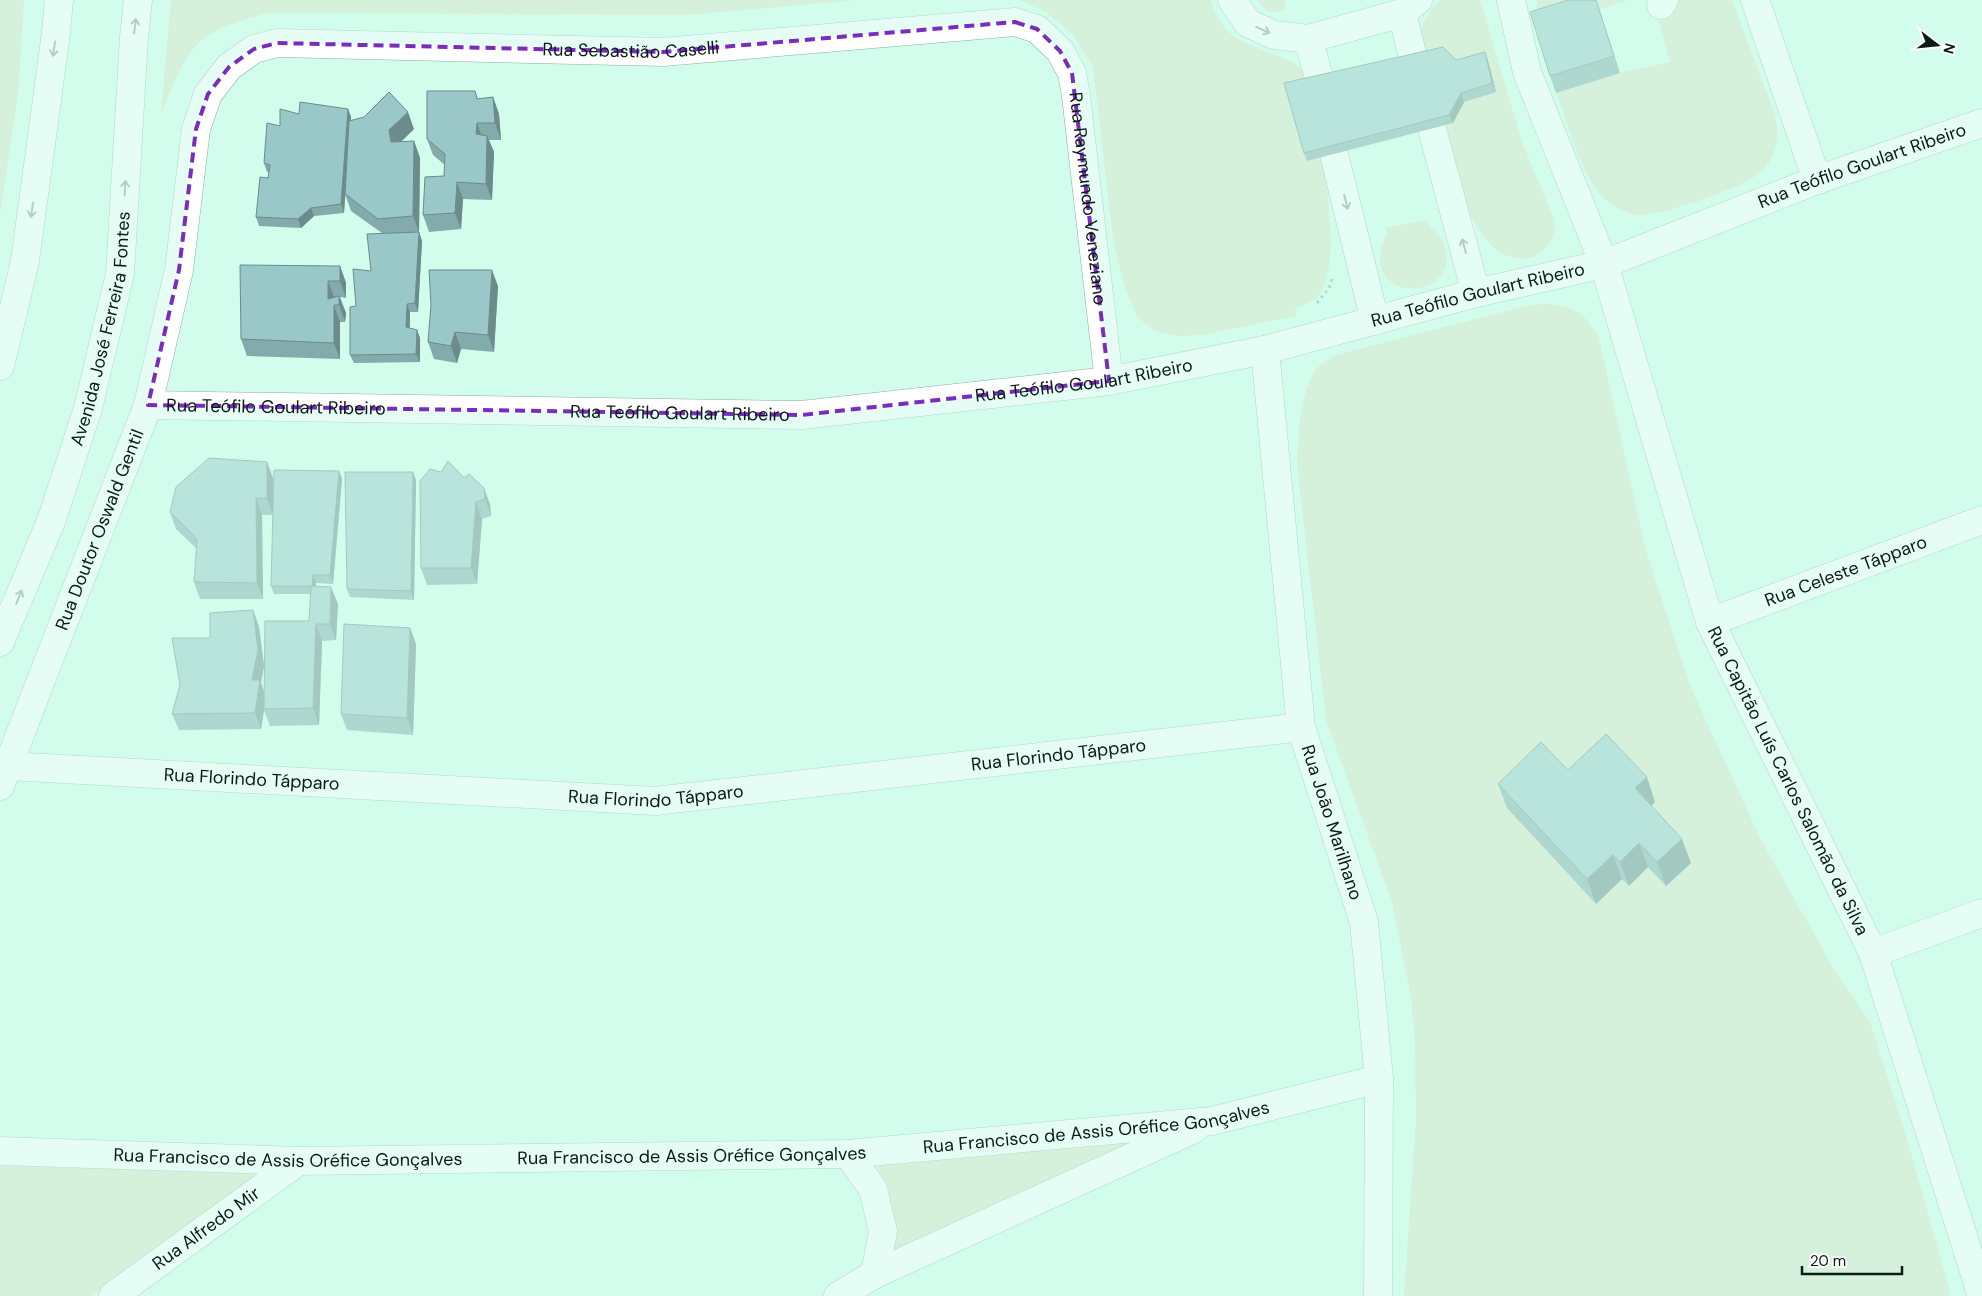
<svg xmlns="http://www.w3.org/2000/svg" width="1982" height="1296" viewBox="0 0 1982 1296" font-family="'DM Sans',sans-serif">
  <style>
    .green { fill: #dae4c6 }
    .lines { fill: none; stroke-linecap: round; stroke-linejoin: round }
    .minor-casing { stroke: #88b0a1; stroke-width: 29 }
    .path { stroke: #90b1a5; stroke-width: 3; stroke-dasharray: 2.5 4; stroke-linecap: butt }
    .minor { stroke: #fff; stroke-width: 28 }
    .wall { fill: #84abab }
    .shaded-wall { fill: #6c8b8b }
    .building { fill: #9ac7c7; stroke: #6c8b8b }
    .oneway { stroke: #919896 }
    .marked { fill: none; stroke: #7b2cbf; stroke-width: 4; stroke-dasharray: 10 6; stroke-linejoin: round }
    .labels { text-anchor: middle; stroke-width: 5; stroke-linejoin: round; paint-order: stroke }
    .street-label { font-size: 18px; fill: #0b1b16; stroke: #fff }
  </style>
  <rect width="100%" height="100%" fill="#d2fcec"/>
  <path class="green" d="M 0,0 L 24,0 L 18,94 L 0,214 Z
    M 171,0 L 856,0 L 688,15 L 268,13 C 248,19 225,24 207,36 C 183,52 171,90 161,115 Z
    M 1019,0 L 1211,0 C 1226,55 1269,41 1306,72 L 1307,161 L 1323,157 C 1327,190 1341,274 1316,298 C 1310,303 1302,306 1295,309 L 1296,316 L 1202,335 L 1179,336 L 1155,331 L 1137,317 L 1125,287 L 1114,246 L 1093,67 L 1074,36 L 1046,12 Z
    M 1257,0 L 1285,0 L 1285,9 C 1273,16 1264,11 1257,0 Z
    M 1440,0 L 1480,0 L 1522,142 L 1554,219 C 1556,235 1552,245 1538,254 C 1533,258 1526,259 1520,258 C 1471,257 1453,164 1442,127 L 1453,123 L 1459,69 L 1421,52 C 1417,30 1425,15 1440,0 Z
    M 1537,0 L 1628,0 L 1536,29 Z
    M 1653,0 L 1732,0 C 1742,26 1751,52 1761,78 C 1768,96 1779,118 1777,137 C 1776,151 1771,163 1760,173 C 1744,187 1655,219 1635,215 C 1625,212 1613,206 1605,199 C 1584,183 1566,118 1556,93 L 1620,73 L 1670,62 Z
    M 1427,220 C 1431,233 1443,233 1446,251 C 1455,306 1353,301 1387,234 L 1385,228 Z
    M 1548,304 C 1578,308 1584,313 1599,338 L 1645,548 L 1690,686 L 1761,840 L 1837,974 L 1870,1022 L 1908,1142 L 1951,1296 L 1404,1296 L 1416,1121 L 1415,1039 L 1411,997 L 1392,902 L 1326,720 L 1297,462 C 1299,434 1300,387 1319,366 C 1324,362 1330,358 1336,355 L 1530,305 Z
    M 1132,1142 L 893,1254 C 895,1223 893,1193 877,1166 Z
    M 0,1166 L 262,1173 L 92,1296 L 0,1296 Z"/>
  <g class="lines">
    <g class="minor-casing">
      <g id="minor">
        <path d="M 1232,0 L 1248,23 L 1274,35 L 1308,39 L 1402,13 L 1418,0"/>
        <path id="s1" d="M 1511,0 L 1527,72 L 1604,264 L 1710,622 L 1873,953 L 1982,1296"/>
        <path d="M 1755,0 L 1817,180"/>
        <path d="M 1661,5 L 1664,0"/>
        <path d="M 1402,13 L 1414,62"/>
        <path d="M 1308,39 L 1321,84"/>
        <path d="M 1432,129 L 1476,293"/>
        <path d="M 1334,154 L 1375,321"/>
        <path id="s2" d="M 1265,350 L 1301,727 L 1364,922 L 1379,1079 L 1378,1296"/>
        <path d="M 0,366 L 25,261 L 56,33 L 59,0"/>
        <path id="s3" d="M 148,405 L 802,415 L 1109,381 L 1265,350 L 1476,293 L 1604,264 L 1817,180 L 1982,123"/>
        <path id="s4" d="M 1710,622 L 1982,520"/>
        <path id="s5" d="M 0,642 L 52,519 L 88,408 L 120,274 L 134,37 L 138,0"/>
        <path id="s6" d="M 8,766 L 655,801 L 1301,727"/>
        <path id="s7" d="M 0,786 L 148,405 L 179,270 L 196,129 L 208,94 L 229,67 L 254,49 L 277,43 L 663,52 L 1015,22 L 1037,29 L 1060,51 L 1072,73 L 1076,96 L 1109,381"/>
        <path d="M 1873,953 L 1982,913"/>
        <path id="s8" d="M 0,1151 L 299,1161 L 848,1154 L 1212,1121 L 1379,1079"/>
        <path d="M 848,1154 L 873,1189 L 883,1231 L 875,1274"/>
        <path id="s9" d="M 113,1296 L 299,1161"/>
        <path d="M 838,1296 L 875,1274 L 1194,1129"/>
      </g>
    </g>
    <path class="path" d="M 1317,303 L 1329,288 L 1332,279"/>
    <use href="#minor" class="minor"/>
  </g>
  <path class="wall" d="M 1568,0 L 1596,0 L 1620,73 L 1556,93 L 1550,76 Z
    M 1485,52 L 1488,61 L 1496,92 L 1464,102 L 1453,123 L 1307,161 L 1304,153 L 1456,60 Z
    M 475,91 L 478,99 L 493,97 L 499,114 L 501,140 L 489,140 L 494,152 L 492,200 L 463,199 L 461,229 L 429,232 L 423,215 L 444,176 L 445,165 L 433,155 L 427,139 Z
    M 348,109 L 351,117 L 351,120 L 414,129 L 401,142 L 414,141 L 420,158 L 419,232 L 422,241 L 418,312 L 410,312 L 410,328 L 417,330 L 420,338 L 420,362 L 354,363 L 350,355 L 356,306 L 371,271 L 382,233 L 351,211 L 345,194 L 344,213 L 314,216 L 301,228 L 259,226 L 256,217 L 268,178 L 269,172 L 267,172 L 264,163 L 280,126 L 299,114 Z
    M 340,266 L 346,283 L 346,298 L 340,297 L 346,313 L 345,322 L 340,322 L 340,359 L 247,356 L 241,339 Z
    M 498,286 L 494,352 L 461,349 L 457,363 L 434,359 L 428,342 Z
    M 448,461 L 490,504 L 491,516 L 482,519 L 477,584 L 427,585 L 421,568 L 441,472 Z
    M 339,471 L 342,479 L 333,584 L 316,583 L 316,587 L 338,604 L 336,640 L 322,641 L 319,725 L 270,726 L 264,710 L 261,729 L 179,730 L 172,714 L 210,638 L 253,610 L 259,627 L 264,666 L 261,683 L 264,692 L 309,621 L 311,594 L 274,594 L 271,586 L 273,515 L 262,515 L 263,599 L 200,599 L 194,582 L 197,549 L 176,529 L 170,512 L 273,478 L 273,503 Z
    M 416,480 L 414,600 L 350,597 L 347,589 Z
    M 410,628 L 416,644 L 413,735 L 347,730 L 341,714 Z
    M 1568,770 L 1655,802 L 1651,806 L 1691,863 L 1666,886 L 1648,867 L 1629,886 L 1622,879 L 1596,904 L 1507,808 L 1498,784 Z"/>
  <path class="shaded-wall" d="M 1596,0 L 1599,9 L 1620,73 L 1614,56 Z
    M 1485,52 L 1488,61 L 1496,92 L 1492,83 Z
    M 1461,93 L 1464,102 L 1453,123 L 1449,115 Z
    M 493,97 L 499,114 L 501,140 L 495,123 Z
    M 348,109 L 351,117 L 344,213 L 341,204 Z
    M 408,112 L 414,129 L 395,147 L 391,142 L 389,130 Z
    M 477,123 L 483,140 L 476,134 Z
    M 487,136 L 494,152 L 492,200 L 486,184 Z
    M 414,141 L 420,158 L 419,232 L 413,216 Z
    M 457,182 L 463,199 L 461,229 L 455,213 Z
    M 311,208 L 314,216 L 301,228 L 298,219 Z
    M 419,232 L 422,241 L 418,312 L 415,303 Z
    M 340,266 L 346,283 L 346,298 L 340,281 Z
    M 492,270 L 498,286 L 494,352 L 488,335 Z
    M 328,281 L 334,297 L 334,306 L 340,322 L 340,359 L 334,343 L 328,299 Z
    M 339,296 L 346,313 L 345,322 L 339,305 Z
    M 407,304 L 410,312 L 409,336 L 406,327 Z
    M 417,330 L 420,338 L 420,362 L 416,354 Z
    M 455,332 L 461,349 L 457,363 L 451,346 Z
    M 267,462 L 273,478 L 273,515 L 267,498 Z
    M 339,471 L 342,479 L 333,584 L 330,575 Z
    M 413,472 L 416,480 L 414,600 L 411,591 Z
    M 484,488 L 490,504 L 491,516 L 485,499 Z
    M 256,498 L 262,515 L 263,599 L 257,583 Z
    M 476,502 L 482,519 L 477,584 L 471,568 Z
    M 313,575 L 316,583 L 315,594 L 312,586 Z
    M 331,587 L 338,604 L 336,640 L 330,624 Z
    M 253,610 L 259,627 L 264,666 L 261,683 L 266,697 L 261,729 L 255,713 L 252,680 Z
    M 316,624 L 322,641 L 319,725 L 313,708 Z
    M 410,628 L 416,644 L 413,735 L 407,718 Z
    M 1647,777 L 1655,802 L 1644,813 L 1635,788 Z
    M 1682,839 L 1691,863 L 1666,886 L 1657,862 Z
    M 1639,843 L 1648,867 L 1629,886 L 1620,862 Z
    M 1613,855 L 1622,879 L 1596,904 L 1587,879 Z"/>
  <path class="building" d="M 1568,0 L 1596,0 L 1614,56 L 1550,76 L 1530,12 Z
    M 1443,47 L 1456,60 L 1485,52 L 1492,83 L 1461,93 L 1449,115 L 1304,153 L 1284,83 Z
    M 427,91 L 475,91 L 477,99 L 493,97 L 495,123 L 477,123 L 476,134 L 487,136 L 486,184 L 457,182 L 455,213 L 423,215 L 425,177 L 444,176 L 445,154 L 427,139 Z
    M 389,92 L 408,112 L 389,130 L 391,142 L 414,141 L 413,216 L 378,219 L 345,194 L 349,121 L 364,117 Z
    M 300,102 L 348,109 L 341,204 L 311,208 L 298,219 L 256,217 L 260,177 L 268,178 L 270,165 L 264,163 L 267,123 L 280,126 L 280,109 L 299,114 Z
    M 419,232 L 415,303 L 407,304 L 406,327 L 417,330 L 416,354 L 350,355 L 350,307 L 356,306 L 353,269 L 371,271 L 367,234 Z
    M 240,265 L 340,266 L 340,281 L 328,281 L 328,299 L 339,296 L 339,305 L 334,305 L 334,343 L 241,339 Z
    M 429,270 L 492,270 L 488,335 L 455,332 L 451,346 L 428,342 L 431,305 Z
    M 209,458 L 267,462 L 267,498 L 256,498 L 257,583 L 194,582 L 197,539 L 170,512 L 176,487 Z
    M 448,461 L 464,478 L 469,474 L 484,488 L 485,499 L 476,502 L 471,568 L 421,568 L 420,481 L 430,469 L 441,472 Z
    M 274,470 L 339,471 L 330,575 L 313,575 L 312,586 L 271,586 Z
    M 345,472 L 413,472 L 411,591 L 347,589 Z
    M 311,586 L 331,587 L 330,624 L 316,624 L 313,708 L 264,709 L 265,621 L 309,621 Z
    M 253,610 L 258,650 L 252,680 L 260,680 L 255,713 L 172,714 L 180,685 L 172,638 L 210,638 L 210,613 Z
    M 344,624 L 410,628 L 407,718 L 341,714 Z
    M 1606,734 L 1647,777 L 1635,788 L 1682,839 L 1657,862 L 1639,843 L 1620,862 L 1613,855 L 1587,879 L 1498,784 L 1541,742 L 1568,770 Z"/>
  <defs><path id="oneway-shaft" d="M-6 0H5M1.5-3L5.5 0L1.5 3" fill="none" stroke-width="1.6" stroke-linecap="round" stroke-linejoin="round" transform="scale(1.25)"/></defs>
  <g class="oneway">
    <use href="#oneway-shaft" transform="translate(135 26) rotate(-83)"/>
    <use href="#oneway-shaft" transform="translate(1263 30) rotate(24)"/>
    <use href="#oneway-shaft" transform="translate(54 49) rotate(98)"/>
    <use href="#oneway-shaft" transform="translate(125 188) rotate(-87)"/>
    <use href="#oneway-shaft" transform="translate(1346 202) rotate(76)"/>
    <use href="#oneway-shaft" transform="translate(32 210) rotate(98)"/>
    <use href="#oneway-shaft" transform="translate(1464 246) rotate(-105)"/>
    <use href="#oneway-shaft" transform="translate(19 597) rotate(-68)"/>
  </g>
  <path d="M0 0H1982V1296H0ZM 1015,22 L 1037,29 L 1060,51 L 1072,73 L 1109,381 L 802,415 L 148,405 L 179,270 L 196,129 L 208,94 L 229,67 L 254,49 L 277,43 L 663,52 Z" fill="#d2fcec" fill-opacity=".55" fill-rule="evenodd"/>
  <path class="marked" d="M 1015,22 L 1037,29 L 1060,51 L 1072,73 L 1109,381 L 802,415 L 148,405 L 179,270 L 196,129 L 208,94 L 229,67 L 254,49 L 277,43 L 663,52 Z"/>
  <g class="labels">
    <g class="street-label">
      <text dy="6" stroke="none"><textPath href="#s7" startOffset="1169">Rua Sebastião Caselli</textPath></text>
      <text dy="6" stroke="none"><textPath href="#s3" startOffset="1748">Rua Teófilo Goulart Ribeiro</textPath></text>
      <text dy="6" stroke="none"><textPath href="#s7" startOffset="1761">Rua Raymundo Veneziano</textPath></text>
      <text dy="6" stroke="none"><textPath href="#s3" startOffset="1342">Rua Teófilo Goulart Ribeiro</textPath></text>
      <text dy="6" stroke="none"><textPath href="#s5" startOffset="331">Avenida José Ferreira Fontes</textPath></text>
      <text dy="6" stroke="none"><textPath href="#s3" startOffset="938">Rua Teófilo Goulart Ribeiro</textPath></text>
      <text dy="6" stroke="none"><textPath href="#s3" startOffset="128">Rua Teófilo Goulart Ribeiro</textPath></text>
      <text dy="6" stroke="none"><textPath href="#s3" startOffset="532">Rua Teófilo Goulart Ribeiro</textPath></text>
      <text dy="6" stroke="none"><textPath href="#s7" startOffset="275">Rua Doutor Oswald Gentil</textPath></text>
      <text dy="6" stroke="none"><textPath href="#s4" startOffset="145">Rua Celeste Tápparo</textPath></text>
      <text dy="6" stroke="none"><textPath href="#s6" startOffset="1054">Rua Florindo Tápparo</textPath></text>
      <text dy="6" stroke="none"><textPath href="#s6" startOffset="244">Rua Florindo Tápparo</textPath></text>
      <text dy="6" stroke="none"><textPath href="#s1" startOffset="831">Rua Capitão Luís Carlos Salomão da Silva</textPath></text>
      <text dy="6" stroke="none"><textPath href="#s6" startOffset="649">Rua Florindo Tápparo</textPath></text>
      <text dy="6" stroke="none"><textPath href="#s2" startOffset="479">Rua João Marilhano</textPath></text>
      <text dy="6" stroke="none"><textPath href="#s8" startOffset="1098">Rua Francisco de Assis Oréfice Gonçalves</textPath></text>
      <text dy="6" stroke="none"><textPath href="#s8" startOffset="692">Rua Francisco de Assis Oréfice Gonçalves</textPath></text>
      <text dy="6" stroke="none"><textPath href="#s8" startOffset="288">Rua Francisco de Assis Oréfice Gonçalves</textPath></text>
      <text dy="6" stroke="none"><textPath href="#s9" startOffset="115">Rua Alfredo Mir</textPath></text>
    </g>
  </g>
  <g transform="translate(1937 45) rotate(106)" stroke="#ffffff" stroke-width="4" paint-order="stroke">
  <path d="M0-4L9 19L0 12L-9 19Z" fill="#0b1b16"/>
  <text y="-8" font-size="14" font-weight="bold" text-anchor="middle" fill="#0b1b16">N</text>
  </g>
  <path d="M1802 1266v8h100v-8" fill="none" stroke="#0b1b16" stroke-width="2.5"/>
  <text x="1810" y="1266" font-size="15" fill="#0b1b16" stroke="#ffffff" stroke-width="4" paint-order="stroke">20 m</text>
</svg>
